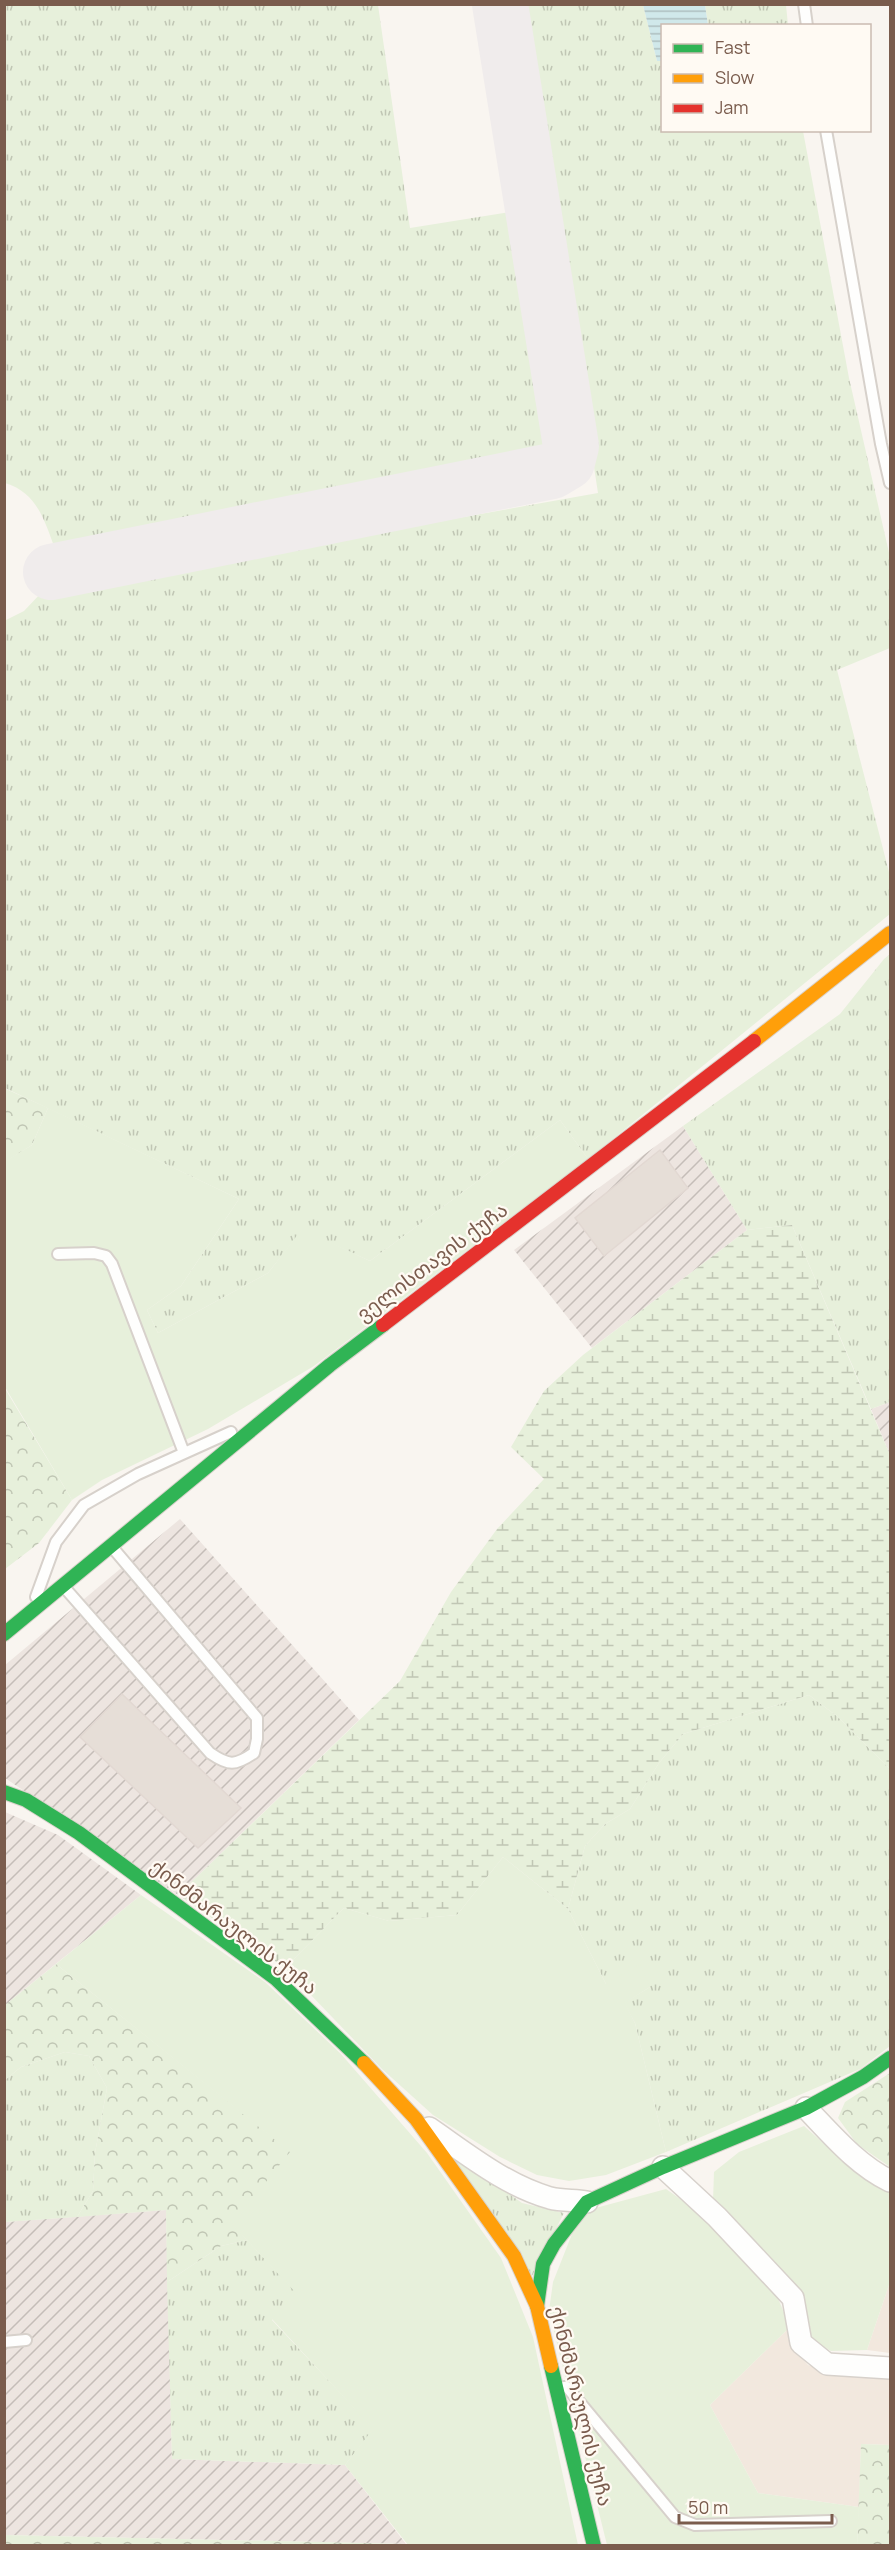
<svg xmlns="http://www.w3.org/2000/svg" width="895" height="2550" viewBox="0 0 895 2550" font-family="Manrope,'Noto Sans Georgian',sans-serif">
  <style>
    .residential { fill: #f2e8de }
    .industrial { fill: url(#industrial-furrows) }
    .grass { fill: url(#grass-tufts) }
    .forest { fill: url(#forest-crowns) }
    .wetland { fill: url(#wetland-marsh) }
    .garden { fill: #e7f0db }
    .water { fill: url(#water-rules) }
    .lines { fill: none; stroke-linecap: round; stroke-linejoin: round }
    .taxiway { stroke: #f0ecec; stroke-width: 56 }
    .building { fill: #e6ded7; stroke: #e2d8d2; stroke-width: 1.5 }
    .lane-casing { stroke: #d7d1cb; stroke-width: 14 }
    .street-casing { stroke: #d7d1cb; stroke-width: 24 }
    .fast-casing { stroke: #d9d2cb; stroke-width: 16 }
    .slow-casing { stroke: #d9d2cb; stroke-width: 16 }
    .jam-casing { stroke: #d9d2cb; stroke-width: 16 }
    .lane { stroke: #fefefd; stroke-width: 10 }
    .street { stroke: #fefefd; stroke-width: 21 }
    .fast { stroke: #30b455; stroke-width: 14 }
    .slow { stroke: #ff9f0a; stroke-width: 14 }
    .jam { stroke: #e5322d; stroke-width: 14 }
    .labels { text-anchor: middle; stroke-width: 4.5; stroke-linejoin: round; paint-order: stroke }
    .street-label { font-size: 20px; fill: #7a5c4d; stroke: #fffaf3 }
  </style>
  <defs>
    <pattern id="industrial-furrows" width="10" height="10" patternUnits="userSpaceOnUse" patternTransform="scale(1.5)"><rect width="10" height="10" fill="#ede5e0"/><path d="M-1 1l2-2M0 10L10 0M9 11l2-2" fill="none" stroke="#c5bdb8"/></pattern>
    <pattern id="grass-tufts" width="24" height="20" patternUnits="userSpaceOnUse" patternTransform="scale(1.5)"><rect width="24" height="20" fill="#e7f0db"/><path d="M3 7l-1-3M5 7V3M7 7l1-3M15 17l-1-3M17 17v-4M19 17l1-3" fill="none" stroke="#c0c6b4"/></pattern>
    <pattern id="forest-crowns" width="20" height="18" patternUnits="userSpaceOnUse" patternTransform="scale(1.5)"><rect width="20" height="18" fill="#e7f0db"/><path d="M2 6a3 3 0 1 1 6 0M12 15a3 3 0 1 1 6 0" fill="none" stroke="#c0c6b4"/></pattern>
    <pattern id="wetland-marsh" width="20" height="14" patternUnits="userSpaceOnUse" patternTransform="scale(1.5)"><rect width="20" height="14" fill="#e7f0db"/><path d="M1 5h8M5 5V1M11 12h8M15 12V8" fill="none" stroke="#c0c6b4"/></pattern>
    <pattern id="water-rules" width="6" height="5" patternUnits="userSpaceOnUse" patternTransform="scale(1.5)"><rect width="6" height="5" fill="#d0e8ea"/><path d="M0 2.5h6" fill="none" stroke="#aebfc0"/></pattern>
  </defs>
  <rect width="100%" height="100%" fill="#f9f5f0"/>
  <path class="residential" d="M 890,2282 L 890,2353 L 867,2350 Z
    M 790,2327 L 793,2348 L 808,2365 L 834,2374 L 890,2378 L 890,2445 L 861,2444 L 859,2507 L 758,2493 L 710,2405 Z"/>
  <path class="industrial" d="M 683,1126 L 747,1230 L 592,1348 L 514,1250 Z
    M 890,1402 L 890,1455 L 871,1409 Z
    M 180,1519 L 359,1720 L 178,1895 L 5,1778 L 5,1665 Z
    M 5,1812 L 58,1835 L 141,1895 L 5,2005 Z
    M 166,2210 L 172,2459 L 345,2465 L 406,2544 L 5,2535 L 5,2222 Z"/>
  <path class="grass" d="M 4,5 L 378,5 L 410,228 L 517,211 L 550,435 L 548,448 L 535,460 L 54,546 C 44,519 36,492 5,483 Z
    M 523,5 L 643,5 L 657,61 L 662,61 L 662,130 L 803,131 L 849,378 L 890,557 L 890,648 L 837,670 L 890,876 L 890,914 L 588,1159 L 560,1120 L 370,1261 L 302,1230 L 268,1273 L 158,1333 L 147,1310 L 181,1286 L 239,1199 L 5,1088 L 4,621 L 24,611 L 42,592 L 598,493 Z
    M 705,5 L 786,5 L 788,25 L 708,25 Z
    M 890,954 L 890,1402 L 871,1409 L 792,1225 L 747,1230 L 683,1126 L 840,1014 L 884,959 Z
    M 809,1695 L 838,1717 L 890,1769 L 890,2046 L 860,2069 L 666,2152 L 635,2023 L 624,2003 L 650,1987 L 606,1984 L 568,1909 L 585,1846 L 605,1824 L 630,1809 L 659,1763 L 683,1734 Z
    M 65,2052 L 89,2056 L 107,2088 L 95,2153 L 93,2191 L 77,2217 L 5,2222 L 5,2080 L 21,2067 Z
    M 440,2145 L 522,2203 L 564,2213 L 532,2276 Z
    M 247,2240 L 297,2293 L 272,2320 L 374,2429 L 345,2465 L 172,2459 L 167,2282 L 221,2246 Z"/>
  <path class="forest" d="M 4,1088 L 48,1108 L 32,1145 L 5,1162 Z
    M 4,1387 L 72,1500 L 39,1543 L 5,1569 Z
    M 56,1964 L 291,2152 L 233,2224 L 247,2240 L 221,2246 L 167,2282 L 166,2210 L 77,2217 L 93,2191 L 95,2153 L 107,2088 L 89,2056 L 65,2052 L 21,2067 L 5,2080 L 5,2005 Z
    M 890,2073 L 890,2167 L 857,2144 L 838,2118 L 845,2102 Z
    M 861,2444 L 890,2445 L 890,2545 L 857,2545 Z
    M 5,2535 L 406,2544 L 408,2545 L 5,2546 Z"/>
  <path class="wetland" d="M 792,1225 L 890,1455 L 890,1769 L 838,1717 L 809,1695 L 683,1734 L 659,1763 L 630,1809 L 605,1824 L 585,1846 L 568,1909 L 503,1857 L 457,1915 L 389,1921 L 344,1908 L 285,1968 L 178,1895 L 400,1681 L 451,1592 L 497,1529 L 544,1479 L 511,1447 L 544,1391 L 583,1355 L 747,1230 Z"/>
  <path class="garden" d="M 48,1108 L 239,1199 L 181,1286 L 147,1310 L 158,1333 L 268,1273 L 302,1229 L 370,1261 L 560,1120 L 588,1159 L 314,1366 L 208,1429 L 102,1480 L 72,1500 L 5,1387 L 4,1162 L 32,1145 Z
    M 503,1857 L 568,1909 L 606,1984 L 640,1964 L 650,1987 L 625,2003 L 635,2023 L 666,2152 L 606,2175 L 569,2181 L 537,2175 L 500,2157 L 433,2115 L 382,2069 L 285,1968 L 344,1908 L 389,1921 L 457,1915 Z
    M 141,1895 L 265,1982 L 341,2054 L 427,2153 L 501,2258 L 533,2337 L 578,2545 L 408,2545 L 345,2465 L 373,2429 L 272,2319 L 296,2293 L 232,2224 L 290,2152 L 56,1964 Z
    M 804,2126 L 841,2159 L 890,2191 L 890,2282 L 867,2350 L 831,2351 L 807,2337 L 801,2291 L 713,2201 L 714,2172 L 739,2152 Z
    M 666,2189 L 693,2208 L 777,2296 L 790,2327 L 710,2405 L 758,2493 L 859,2507 L 857,2545 L 607,2545 L 549,2311 L 553,2282 L 572,2234 L 592,2209 Z"/>
  <path class="water" d="M 643,5 L 705,5 L 708,25 L 662,26 L 662,61 L 657,61 Z"/>
  <g class="lines">
    <path class="taxiway" d="M 51,572 L 552,471 L 567,462 L 571,446 L 500,4"/>
  </g>
  <path class="building" d="M 660,1150 L 688,1188 L 604,1256 L 575,1218 Z
    M 122,1694 L 241,1808 L 198,1848 L 80,1737 Z"/>
  <g class="lines">
    <g class="lane-casing">
      <path id="lane" d="M 804,4 L 807,26
        M 826,130 L 881,444 L 890,483
        M 58,1254 L 94,1253 L 106,1256 L 112,1264 L 184,1453
        M 64,1587 L 210,1753 C 229,1766 235,1766 254,1753 L 257,1739 L 257,1718 L 112,1547
        M 36,1597 L 56,1542 L 84,1505 L 138,1474 L 231,1432
        M 4,2342 L 26,2340
        M 564,2387 L 567,2387 L 675,2517 L 695,2525 L 831,2521"/>
    </g>
    <g class="street-casing">
      <path id="street" d="M 806,2108 C 832,2135 857,2165 890,2181
        M 429,2128 C 467,2154 505,2185 550,2198 C 562,2201 575,2200 587,2202
        M 663,2167 L 717,2217 L 793,2298 L 801,2343 L 827,2364 L 890,2368"/>
    </g>
    <g class="fast-casing">
      <path id="fast" d="M 4,1634 L 330,1365 L 383,1325
        M 4,1792 L 26,1800 L 79,1833 L 275,1978 L 364,2063
        M 537,2306 L 543,2264 L 554,2244 L 587,2202 L 663,2167 L 806,2108 L 863,2077 L 890,2058
        M 551,2366 L 594,2546"/>
    </g>
    <g class="slow-casing">
      <path id="slow" d="M 754,1041 L 890,933
        M 364,2063 L 416,2119 L 514,2256 L 537,2306 L 551,2366"/>
    </g>
    <g class="jam-casing">
      <path id="jam" d="M 383,1325 L 754,1041"/>
    </g>
    <use href="#lane" class="lane"/>
    <use href="#street" class="street"/>
    <use href="#fast" class="fast"/>
    <use href="#slow" class="slow"/>
    <use href="#jam" class="jam"/>
  </g>
  <g class="labels">
    <g class="street-label">
      <text transform="translate(432 1262) rotate(-37)" y="7">ველისთავის ქუჩა</text>
      <text transform="translate(234 1927) rotate(38)" y="7">ქინძმარაულის ქუჩა</text>
      <text transform="translate(581 2406) rotate(76)" y="7">ქინძმარაულის ქუჩა</text>
    </g>
  </g>
  <rect width="895" height="2550" fill="none" stroke="#7a5c4d" stroke-width="12"/>
  <rect x="661" y="24" width="210" height="108" fill="#fffaf3" stroke="#cabbb1" stroke-width="1.5"/>
  <rect x="673" y="44" width="30" height="9" fill="#30b455" stroke="#cabbb1" stroke-width="1.5"/>
  <text x="715" y="54" font-size="18" fill="#7a5c4d">Fast</text>
  <rect x="673" y="74" width="30" height="9" fill="#ff9f0a" stroke="#cabbb1" stroke-width="1.5"/>
  <text x="715" y="84" font-size="18" fill="#7a5c4d">Slow</text>
  <rect x="673" y="104" width="30" height="9" fill="#e5322d" stroke="#cabbb1" stroke-width="1.5"/>
  <text x="715" y="114" font-size="18" fill="#7a5c4d">Jam</text>
  <path d="M679 2514v9h153v-9" fill="none" stroke="#7a5c4d" stroke-width="3"/>
  <text x="688" y="2514" font-size="18" fill="#7a5c4d" stroke="#fffaf3" stroke-width="4.5" paint-order="stroke">50 m</text>
</svg>
